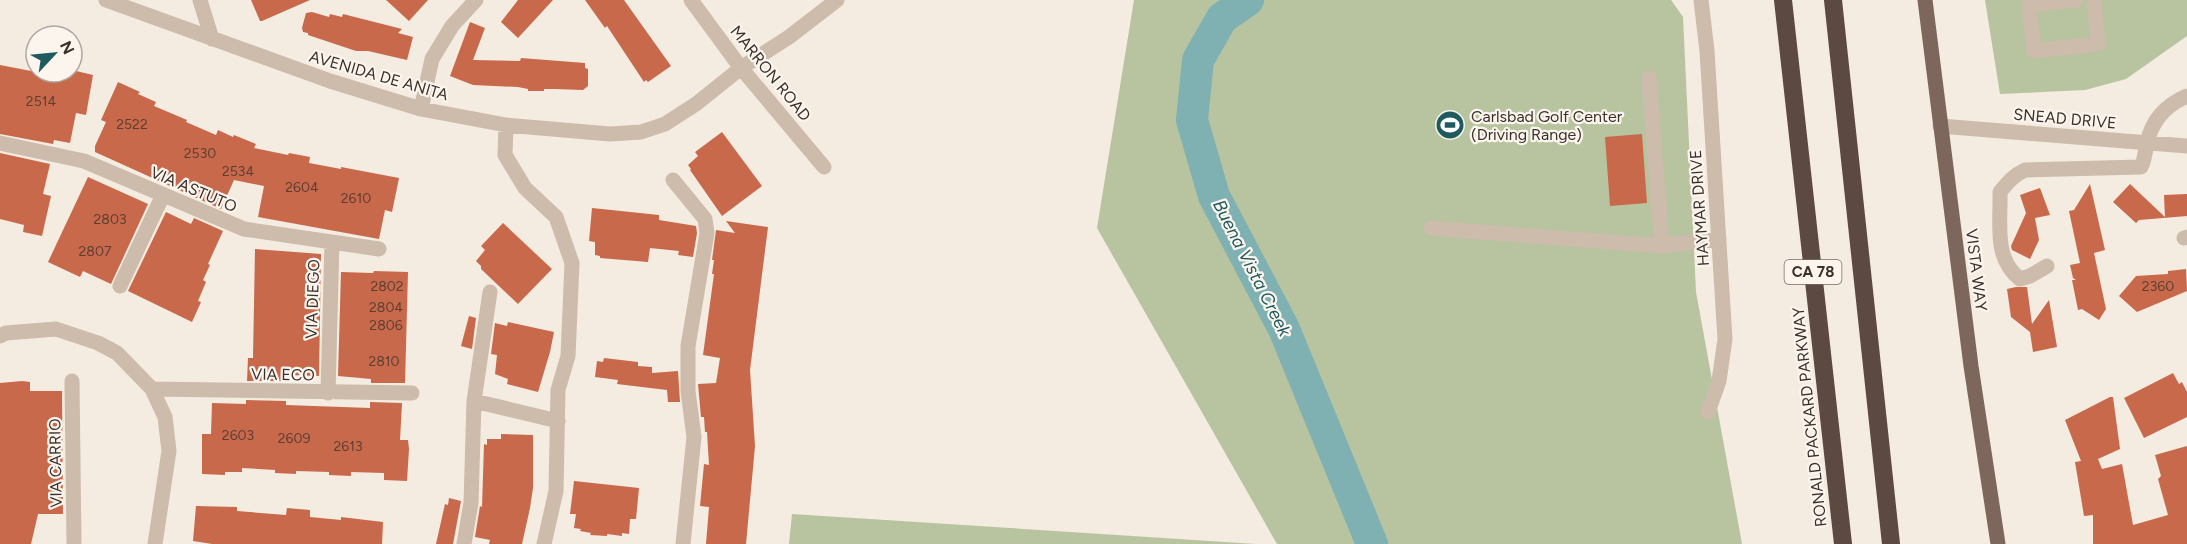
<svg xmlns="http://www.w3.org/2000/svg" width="2187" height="544" viewBox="0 0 2187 544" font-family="Figtree,sans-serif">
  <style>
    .green { fill: #b8c4a0 }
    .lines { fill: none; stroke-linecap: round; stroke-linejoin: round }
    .river { stroke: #7fb0b2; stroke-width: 32 }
    .building { fill: #c8694b }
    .minor { stroke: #cdbbac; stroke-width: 15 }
    .major { stroke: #7d675c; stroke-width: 15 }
    .highway { stroke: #5c4a42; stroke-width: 18 }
    .labels { text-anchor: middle; stroke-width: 4.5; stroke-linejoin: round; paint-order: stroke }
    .number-label { font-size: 14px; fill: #5e3e33 }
    .shield { fill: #fbf5ee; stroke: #756b66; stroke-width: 1.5 }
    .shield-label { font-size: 15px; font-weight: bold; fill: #3b302b }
    .street-label { font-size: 16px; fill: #3b302b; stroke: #fbf5ee }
    .poi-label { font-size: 16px; fill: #3b302b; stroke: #fbf5ee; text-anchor: start }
    .water-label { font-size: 18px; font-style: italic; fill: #1f5a5e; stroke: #fbf5ee }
  </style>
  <rect width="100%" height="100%" fill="#f4ebe1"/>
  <path class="green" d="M 1134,0 L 1671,0 L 1683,17 L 1696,292 L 1742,544 L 1277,544 L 1097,228 Z
    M 1985,0 L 2187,0 L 2187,36 L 2126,79 L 2085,90 L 2000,94 Z
    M 792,514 L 1256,544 L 789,544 Z"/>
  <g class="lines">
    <path class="river" d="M 1248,0 L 1222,18 L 1198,60 L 1192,120 L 1214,196 L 1284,329 L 1372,544"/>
  </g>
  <path class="building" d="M 251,0 L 310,0 L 262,21 L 260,21 Z
    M 386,0 L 428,0 L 409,21 Z
    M 518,0 L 553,0 L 518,38 L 501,22 Z
    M 585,0 L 624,0 L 671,66 L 648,82 L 646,80 L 644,82 L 607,26 L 605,28 Z
    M 312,12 L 329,17 L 330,14 L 342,17 L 343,14 L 402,29 L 398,33 L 413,37 L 407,60 L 368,51 L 356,51 L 308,35 L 308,33 L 303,32 L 302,28 L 306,13 Z
    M 470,22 L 485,28 L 473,60 L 520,61 L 521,58 L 585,63 L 585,68 L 588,69 L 588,86 L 583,90 L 554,89 L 544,89 L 544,91 L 528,91 L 528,89 L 518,87 L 473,85 L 450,76 Z
    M 0,65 L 52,75 L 52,72 L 72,72 L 72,70 L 93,75 L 86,115 L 76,113 L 70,143 L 54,140 L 53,144 L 0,134 Z
    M 118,82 L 140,92 L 138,94 L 156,102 L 154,106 L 187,120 L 186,122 L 216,135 L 218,130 L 233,137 L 234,135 L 256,144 L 254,148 L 288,155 L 289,153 L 310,157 L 309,163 L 341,169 L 341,167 L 399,178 L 392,212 L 385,210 L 379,239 L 258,217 L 264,186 L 234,180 L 221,209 L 95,152 L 95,146 L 106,122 L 101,120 Z
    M 722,132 L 762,186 L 722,216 L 690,170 L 691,169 L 688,165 L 698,156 L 695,152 Z
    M 1642,134 L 1647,203 L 1610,206 L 1605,137 Z
    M 0,153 L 50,164 L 43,194 L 51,196 L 42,236 L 23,232 L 24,225 L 0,219 Z
    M 88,177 L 148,204 L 111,284 L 83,271 L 80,277 L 48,262 Z
    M 2090,184 L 2105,250 L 2094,253 L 2106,309 L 2099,320 L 2082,309 L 2078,310 L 2072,280 L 2076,280 L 2073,278 L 2070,265 L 2080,263 L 2069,211 L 2074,210 Z
    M 2130,184 L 2165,217 L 2164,195 L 2187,194 L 2187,216 L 2139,220 L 2136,223 L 2113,202 Z
    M 2040,188 L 2050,215 L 2035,218 L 2039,240 L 2030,259 L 2012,250 L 2011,246 L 2026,213 L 2020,195 Z
    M 592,208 L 659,215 L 659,220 L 696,226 L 697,233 L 693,257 L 678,255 L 679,251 L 650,248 L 648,262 L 600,258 L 600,256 L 595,255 L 595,242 L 589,241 Z
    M 166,212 L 191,224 L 194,218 L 223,231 L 208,264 L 210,265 L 203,280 L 206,282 L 198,301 L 201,302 L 192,322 L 128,291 Z
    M 726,221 L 768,227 L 750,370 L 755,446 L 746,544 L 706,544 L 709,507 L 700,506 L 704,464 L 709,465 L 707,432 L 705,432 L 704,417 L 701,417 L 698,384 L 716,383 L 720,358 L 703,355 L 714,274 L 712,274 L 714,260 L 712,260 L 716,230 L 735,233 Z
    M 503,223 L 552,269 L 518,304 L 481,269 L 481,266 L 476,261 L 485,250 L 481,246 Z
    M 255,249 L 321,254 L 319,376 L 287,375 L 286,381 L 247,381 L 248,358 L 253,358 Z
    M 2186,269 L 2187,291 L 2137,312 L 2119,296 L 2136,276 L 2168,274 L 2168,271 Z
    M 374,271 L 408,272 L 405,383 L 371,383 L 371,379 L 338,376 L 341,272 L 373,273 Z
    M 2016,287 L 2027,287 L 2032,324 L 2049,300 L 2057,347 L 2033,352 L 2030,332 L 2011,317 L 2007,289 Z
    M 469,316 L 476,318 L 472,349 L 461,346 Z
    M 508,322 L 554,332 L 550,352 L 538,392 L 507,384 L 508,379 L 495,374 L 497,355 L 491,354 L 495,323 L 507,326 Z
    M 604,358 L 638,362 L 638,366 L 652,367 L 652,373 L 678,371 L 680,402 L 668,402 L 667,390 L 617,384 L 618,380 L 595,377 L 597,361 L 603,362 Z
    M 2173,373 L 2179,384 L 2182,382 L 2187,392 L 2187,417 L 2144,438 L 2124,398 Z
    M 22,381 L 30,382 L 30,391 L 62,391 L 63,514 L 38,514 L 31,544 L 0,544 L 0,383 Z
    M 2110,397 L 2113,397 L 2120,449 L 2098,459 L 2102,469 L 2122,464 L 2133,525 L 2168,515 L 2158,479 L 2161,476 L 2155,455 L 2187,446 L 2187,544 L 2093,544 L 2093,515 L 2084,516 L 2075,462 L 2081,461 L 2065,420 Z
    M 246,400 L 286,401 L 286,405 L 370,408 L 370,402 L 402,403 L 400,440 L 408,440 L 409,449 L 407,481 L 384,480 L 384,473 L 351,472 L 351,476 L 329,475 L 329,472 L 296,471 L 296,474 L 275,473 L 275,470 L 242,468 L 242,472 L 225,472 L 225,475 L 202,474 L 202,434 L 211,434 L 212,403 L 246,404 Z
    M 501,434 L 533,435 L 533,488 L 530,508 L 522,544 L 489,544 L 490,540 L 475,537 L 480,506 L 482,507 L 484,444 L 487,445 L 487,439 L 501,439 Z
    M 574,481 L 639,488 L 636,519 L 630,519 L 629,534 L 622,533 L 622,536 L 607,534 L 607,536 L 590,535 L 591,533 L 580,531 L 581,529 L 574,528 L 576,514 L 570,514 Z
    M 449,498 L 461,501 L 453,544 L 436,544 L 445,504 L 448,505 Z
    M 196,506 L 237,507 L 237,511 L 286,515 L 287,508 L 310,510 L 310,517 L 341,520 L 341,517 L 383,522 L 382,544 L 212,544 L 193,541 Z"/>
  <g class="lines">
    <path class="minor" d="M 106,0 L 330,81 L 421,109 L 506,125 L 610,134 L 641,132 L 665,124 L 696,104 L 741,68 L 789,37 L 837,0
      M 200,0 L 212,39
      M 691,0 L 741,68 L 824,167
      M 1701,0 L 1707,51 L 1725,339 L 1719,381 L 1708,412
      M 2076,0 L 2029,5 L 2034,51 L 2098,44 L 2094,0
      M 1649,78 L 1662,246
      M 421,109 L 432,59 L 452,26 L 476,0
      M 506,125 L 505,155 L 525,188 L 556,217 L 572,263 L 568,356 L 558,390 L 556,491 L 544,544
      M 1940,126 L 2187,146
      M 0,143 L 84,161 L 244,229 L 379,249
      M 673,180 L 705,219 L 707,233 L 688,346 L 688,391 L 694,437 L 683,544
      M 1431,228 L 1662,246 L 1719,239
      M 2184,238 L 2187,237
      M 2047,266 L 2030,276 L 2020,279 C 1993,258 2001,223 2000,192 C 2008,182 2014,175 2025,170 L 2141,167 C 2145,159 2145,152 2147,143 C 2152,120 2166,105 2187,96
      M 120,286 L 163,195
      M 0,336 L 6,333 L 56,329 L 98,343 L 117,353 L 152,389 L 165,417 L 169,451 L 155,544
      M 72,381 L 74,544
      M 152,389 L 412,393
      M 328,393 L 332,242
      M 474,401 L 558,421
      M 464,544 L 471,503 L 474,401 L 490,292"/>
    <path class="major" d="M 1925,0 L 1971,366 L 1998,544"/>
    <path class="highway" d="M 1783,0 L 1843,544
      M 1833,0 L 1891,544"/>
  </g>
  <defs>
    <g id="stadium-disc" transform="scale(1.5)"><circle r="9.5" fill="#1f5a5e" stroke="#fbf5ee"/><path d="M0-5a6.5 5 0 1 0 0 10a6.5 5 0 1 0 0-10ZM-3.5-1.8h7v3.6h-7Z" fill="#fff"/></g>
  </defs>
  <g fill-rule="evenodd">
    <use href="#stadium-disc" x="1450" y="125"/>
  </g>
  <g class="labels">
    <g class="number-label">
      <text x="41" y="106">2514</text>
      <text x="132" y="129">2522</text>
      <text x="200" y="158">2530</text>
      <text x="238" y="176">2534</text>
      <text x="302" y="192">2604</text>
      <text x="356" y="203">2610</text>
      <text x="110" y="224">2803</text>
      <text x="95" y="256">2807</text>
      <text x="387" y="291">2802</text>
      <text x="2158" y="291">2360</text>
      <text x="386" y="312">2804</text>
      <text x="386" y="330">2806</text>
      <text x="384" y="366">2810</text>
      <text x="238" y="440">2603</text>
      <text x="294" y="443">2609</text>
      <text x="348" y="451">2613</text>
    </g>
    <rect class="shield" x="1784.5" y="260" width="57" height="24" rx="4.5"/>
    <g class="shield-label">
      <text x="1813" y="277">CA 78</text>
    </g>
    <g class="street-label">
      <text transform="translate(771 73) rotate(51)" y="6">MARRON ROAD</text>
      <text transform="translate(379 75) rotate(16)" y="6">AVENIDA DE ANITA</text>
      <text transform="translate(2065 118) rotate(5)" y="6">SNEAD DRIVE</text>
      <text transform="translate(194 189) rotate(23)" y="6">VIA ASTUTO</text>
      <text transform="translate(1699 208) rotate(-94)" y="6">HAYMAR DRIVE</text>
      <text transform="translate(1977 270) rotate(83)" y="6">VISTA WAY</text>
      <text transform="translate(312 299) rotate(-88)" y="6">VIA DIEGO</text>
      <text transform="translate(283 374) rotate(1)" y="6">VIA ECO</text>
      <text transform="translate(1809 417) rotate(-96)" y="6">RONALD PACKARD PARKWAY</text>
      <text transform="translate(55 463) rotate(-91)" y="6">VIA CARRIO</text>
    </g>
    <g class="poi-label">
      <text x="1471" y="122">Carlsbad Golf Center<tspan x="1471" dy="18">(Driving Range)</tspan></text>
    </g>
    <g class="water-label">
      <text transform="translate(1252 268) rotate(63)" y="6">Buena Vista Creek</text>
    </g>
  </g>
  <g transform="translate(54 54) rotate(64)"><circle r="28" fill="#fbf5ee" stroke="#aea6a0" stroke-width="1.5"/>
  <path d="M0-4.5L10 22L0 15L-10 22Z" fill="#1f5a5e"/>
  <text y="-9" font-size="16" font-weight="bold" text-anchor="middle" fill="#3b302b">N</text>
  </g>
</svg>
